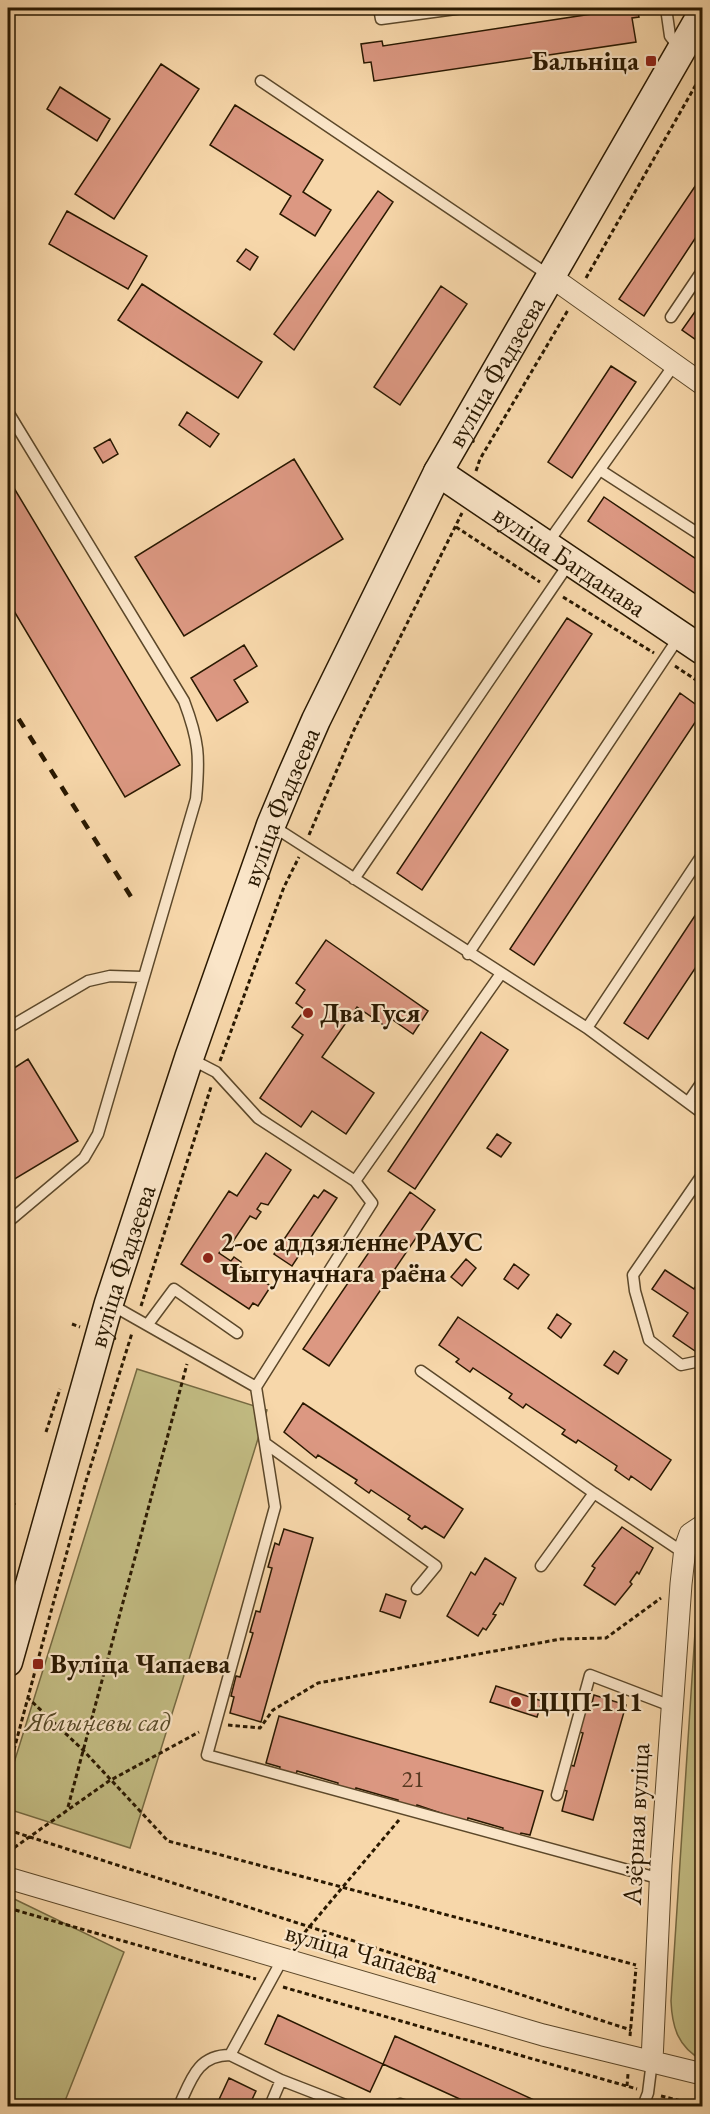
<svg xmlns="http://www.w3.org/2000/svg" width="710" height="2114" viewBox="0 0 710 2114" font-family="'EB Garamond',serif">
  <style>
    .green { fill: #c3bd84; stroke: #766a42; stroke-width: 1.5 }
    .building { fill: #dc9882; stroke: #291800; stroke-width: 1.5 }
    .lines { fill: none; stroke-linecap: round; stroke-linejoin: round }
    .lane-casing { stroke: #5c482a; stroke-width: 13 }
    .street-casing { stroke: #5c482a; stroke-width: 23 }
    .secondary-casing { stroke: #291800; stroke-width: 31 }
    .path { stroke: #291800; stroke-width: 3; stroke-dasharray: 4.5 3; stroke-linecap: butt }
    .lane { stroke: #fae5c8; stroke-width: 10 }
    .street { stroke: #fae5c8; stroke-width: 21 }
    .secondary { stroke: #fae5c8; stroke-width: 28 }
    .rail { stroke: #291800; stroke-width: 4.5; stroke-dasharray: 10 10; stroke-linecap: butt }
    .poi-dot { fill: #8f2418; stroke: #fae5c8; stroke-width: 2 }
    .labels { text-anchor: middle; stroke-width: 4.5; stroke-linejoin: round; paint-order: stroke }
    .number-label { font-size: 24px; fill: #563820 }
    .poi-label { font-size: 27px; font-weight: bold; fill: #291800; stroke: #fae5c8; text-anchor: start }
    .street-label { font-size: 27px; fill: #291800; stroke: #fae5c8 }
    .park-label { font-size: 27px; font-style: italic; fill: #574a28; stroke: #fae5c8 }
  </style>
  <rect width="100%" height="100%" fill="#f7d7aa"/>
  <filter id="stains"><feTurbulence type="fractalNoise" baseFrequency=".00333" numOctaves="4"/><feColorMatrix values="0 0 0 0 .2 0 0 0 0 .09 0 0 0 0 .02 0 0 0 .5 -.17"/></filter>
  <radialGradient id="worn" r=".72"><stop offset=".6" stop-color="#630" stop-opacity="0"/><stop offset="1" stop-color="#630" stop-opacity=".3"/></radialGradient>
  <path class="green" d="M 137,1369 L 267,1410 L 130,1848 L 8,1809 L 8,1782 Z
    M 702,1557 L 702,2060 C 678,2047 672,2027 671,2001 L 699,1571 Z
    M 8,1896 L 124,1952 L 63,2106 L 8,2106 Z"/>
  <path class="building" d="M 611,8 L 637,8 L 639,17 L 632,18 L 636,42 L 374,81 L 371,62 L 364,63 L 361,44 L 382,41 L 383,46 L 611,11 Z
    M 161,64 L 199,89 L 114,219 L 75,194 Z
    M 60,87 L 110,119 L 97,141 L 47,109 Z
    M 235,105 L 323,160 L 303,192 L 331,210 L 315,236 L 280,214 L 291,196 L 210,145 Z
    M 702,176 L 702,228 L 644,316 L 619,299 Z
    M 378,191 L 393,202 L 294,350 L 274,334 Z
    M 67,211 L 147,256 L 128,289 L 49,244 Z
    M 246,249 L 258,257 L 250,270 L 237,261 Z
    M 142,284 L 262,362 L 238,398 L 118,320 Z
    M 441,286 L 467,304 L 400,405 L 374,387 Z
    M 699,306 L 702,308 L 702,344 L 682,330 Z
    M 611,366 L 636,382 L 572,478 L 548,462 Z
    M 187,412 L 219,434 L 210,447 L 179,425 Z
    M 110,439 L 118,454 L 103,463 L 94,448 Z
    M 294,459 L 343,539 L 184,636 L 135,557 Z
    M 8,478 L 180,765 L 125,797 L 8,601 Z
    M 604,497 L 702,563 L 702,598 L 588,521 Z
    M 567,618 L 592,634 L 422,890 L 397,873 Z
    M 244,645 L 257,666 L 234,680 L 248,702 L 217,721 L 191,678 Z
    M 680,693 L 702,709 L 702,712 L 534,965 L 510,949 Z
    M 702,905 L 702,958 L 648,1039 L 624,1023 Z
    M 326,940 L 428,1011 L 413,1034 L 390,1018 L 385,1026 L 357,1007 L 322,1057 L 374,1093 L 346,1134 L 312,1111 L 301,1127 L 260,1098 L 303,1035 L 292,1027 L 305,1010 L 296,1003 L 305,990 L 296,983 Z
    M 481,1032 L 508,1050 L 415,1189 L 388,1171 Z
    M 28,1059 L 78,1141 L 8,1183 L 8,1072 Z
    M 497,1134 L 511,1143 L 501,1157 L 487,1148 Z
    M 266,1153 L 291,1170 L 268,1205 L 261,1203 L 257,1209 L 261,1212 L 256,1219 L 250,1216 L 232,1243 L 228,1240 L 219,1253 L 231,1261 L 234,1257 L 241,1262 L 239,1266 L 271,1286 L 258,1306 L 253,1303 L 249,1309 L 181,1264 L 229,1191 L 237,1196 Z
    M 324,1190 L 337,1198 L 292,1266 L 274,1254 L 314,1195 L 318,1198 Z
    M 410,1192 L 435,1210 L 329,1366 L 303,1349 Z
    M 466,1259 L 476,1268 L 462,1286 L 451,1277 Z
    M 514,1264 L 529,1275 L 518,1289 L 504,1279 Z
    M 665,1270 L 694,1289 L 702,1276 L 702,1347 L 698,1353 L 673,1336 L 688,1313 L 652,1289 Z
    M 557,1314 L 571,1324 L 561,1338 L 548,1328 Z
    M 458,1317 L 671,1460 L 651,1490 L 631,1476 L 629,1480 L 615,1470 L 617,1466 L 578,1440 L 576,1443 L 562,1434 L 565,1430 L 526,1404 L 523,1408 L 509,1398 L 512,1394 L 473,1368 L 470,1372 L 456,1362 L 459,1359 L 439,1345 Z
    M 614,1351 L 627,1360 L 618,1374 L 604,1365 Z
    M 303,1403 L 463,1509 L 444,1538 L 425,1526 L 422,1529 L 408,1519 L 410,1516 L 371,1490 L 369,1493 L 355,1483 L 357,1480 L 318,1455 L 316,1458 L 284,1432 Z
    M 8,1492 L 15,1504 L 8,1509 Z
    M 8,1522 L 14,1524 L 8,1545 Z
    M 622,1527 L 653,1548 L 639,1574 L 637,1572 L 630,1582 L 632,1584 L 615,1605 L 584,1585 L 595,1568 L 592,1566 Z
    M 284,1529 L 313,1538 L 261,1722 L 230,1713 L 234,1697 L 231,1696 L 236,1676 L 240,1677 L 253,1633 L 250,1632 L 256,1611 L 260,1612 L 272,1568 L 268,1567 L 275,1543 L 279,1545 Z
    M 485,1558 L 516,1578 L 503,1605 L 500,1603 L 493,1614 L 496,1615 L 486,1630 L 483,1628 L 478,1636 L 447,1616 L 471,1572 L 475,1575 Z
    M 386,1594 L 406,1601 L 400,1618 L 380,1611 Z
    M 496,1686 L 542,1701 L 537,1717 L 490,1702 Z
    M 594,1695 L 626,1705 L 593,1820 L 562,1811 L 567,1791 L 563,1790 L 570,1765 L 574,1766 L 583,1733 L 579,1732 L 585,1710 L 590,1711 Z
    M 279,1716 L 543,1791 L 530,1835 L 521,1833 L 519,1837 L 502,1832 L 503,1828 L 468,1818 L 467,1822 L 417,1805 L 416,1808 L 397,1803 L 398,1800 L 356,1788 L 355,1792 L 337,1787 L 338,1783 L 297,1771 L 296,1775 L 279,1770 L 280,1767 L 266,1763 Z
    M 278,2015 L 383,2064 L 370,2092 L 265,2044 Z
    M 395,2036 L 547,2106 L 475,2106 L 383,2064 Z
    M 229,2078 L 256,2091 L 249,2106 L 216,2106 Z"/>
  <g class="lines">
    <g class="lane-casing">
      <path id="lane" d="M 379,8 L 381,19 L 463,8
        M 666,8 L 670,36 L 680,49
        M 261,81 L 550,276
        M 671,317 L 702,271
        M 8,412 L 184,701 C 199,741 200,756 196,799 L 98,1134 L 84,1158 L 8,1222
        M 600,470 L 702,536
        M 547,544 L 674,365
        M 271,825 L 587,1028 L 702,1113
        M 354,879 L 570,562
        M 468,954 L 679,637
        M 8,1028 L 88,981 L 110,976 L 142,977
        M 587,1028 L 702,855
        M 189,1058 L 216,1072 L 258,1118 L 355,1181 L 500,975
        M 689,1101 L 702,1082
        M 110,1304 L 256,1387 L 372,1203 L 355,1181
        M 148,1324 L 174,1289 L 237,1333
        M 700,1361 L 681,1365 L 649,1340 L 635,1291 L 633,1275 L 702,1175
        M 421,1371 L 594,1493 L 684,1553
        M 256,1387 L 275,1507 L 207,1755 L 661,1879
        M 265,1443 L 436,1566 L 417,1589
        M 541,1566 L 594,1493
        M 557,1795 L 590,1675 L 671,1706
        M 230,2055 L 281,2080
        M 179,2106 C 191,2080 197,2055 230,2055 L 282,1960
        M 270,2106 L 281,2080 L 348,2106
        M 395,2106 L 400,2104 L 407,2106
        M 643,2106 L 648,2093 L 652,2061"/>
    </g>
    <g class="street-casing">
      <path id="street" d="M 550,276 L 702,384
        M 8,1878 L 543,2035 L 702,2074
        M 652,2061 L 661,1865 L 681,1584 L 685,1548 L 690,1534 L 702,1526"/>
    </g>
    <g class="secondary-casing">
      <g id="secondary">
        <path id="s1" d="M 438,472 L 702,650"/>
        <path id="s2" d="M 8,1662 L 109,1303 L 189,1058 L 271,825 L 291,777 L 316,720 L 438,472 L 702,14"/>
      </g>
    </g>
    <path class="path" d="M 586,278 L 702,74
      M 476,471 L 480,459 L 568,310
      M 456,527 L 540,582
      M 563,597 L 654,653
      M 675,666 L 702,684
      M 309,835 L 354,730 L 462,513
      M 220,1061 L 284,887 L 299,857
      M 141,1306 L 211,1087
      M 72,1324 L 80,1327
      M 46,1432 L 60,1389
      M 27,1697 L 83,1750 L 168,1841 L 636,1965
      M 228,1725 L 260,1728 L 273,1710 L 318,1683 L 561,1639 L 606,1638 L 661,1598
      M 8,1772 L 86,1481 L 132,1333
      M 68,1807 L 187,1364
      M 8,1830 L 631,2030
      M 8,1852 L 109,1781 L 199,1732
      M 8,1908 L 256,1979
      M 295,1944 L 399,1820
      M 283,1987 L 637,2089
      M 630,2036 L 636,1968
      M 627,2086 L 628,2074
      M 661,2096 L 702,2106"/>
    <use href="#lane" class="lane"/>
    <use href="#street" class="street"/>
    <use href="#secondary" class="secondary"/>
    <path class="rail" d="M 8,702 L 135,903"/>
  </g>
  <g class="poi-dot">
    <rect x="645" y="55" width="12" height="12" rx="3"/>
    <circle cx="308" cy="1013" r="6"/>
    <circle cx="208" cy="1258" r="6"/>
    <rect x="32" y="1658" width="12" height="12" rx="3"/>
    <circle cx="516" cy="1702" r="6"/>
  </g>
  <g class="labels">
    <g class="number-label">
      <text x="413" y="1787">21</text>
    </g>
    <g class="poi-label">
      <text x="639" y="70" text-anchor="end">Бальніца</text>
      <text x="320" y="1022">Два Гуся</text>
      <text x="220" y="1251">2-ое аддзяленне РАУС<tspan x="220" dy="31">Чыгуначнага раёна</tspan></text>
      <text x="50" y="1673">Вуліца Чапаева</text>
      <text x="528" y="1711">ЦЦП-111</text>
    </g>
    <g class="street-label">
      <text dy="9" stroke="none"><textPath href="#s2" startOffset="1384">вуліца Фадзеева</textPath></text>
      <text dy="9" stroke="none"><textPath href="#s1" startOffset="159">вуліца Багданава</textPath></text>
      <text dy="9" stroke="none"><textPath href="#s2" startOffset="898">вуліца Фадзеева</textPath></text>
      <text dy="9" stroke="none"><textPath href="#s2" startOffset="412">вуліца Фадзеева</textPath></text>
      <text transform="translate(636 1824) rotate(-87)" y="9">Азёрная вуліца</text>
      <text transform="translate(362 1953) rotate(16)" y="9">вуліца Чапаева</text>
    </g>
    <g class="park-label">
      <text x="98" y="1731">Яблыневы сад</text>
    </g>
  </g>
  <rect width="710" height="2114" fill="none" stroke="#f7d7aa" stroke-width="30"/>
  <rect x="9" y="9" width="692" height="2096" fill="none" stroke="#291800" stroke-width="3"/>
  <rect x="15" y="15" width="680" height="2084" fill="none" stroke="#291800" stroke-width="1.5"/>
  <rect width="100%" height="100%" filter="url(#stains)"/>
  <rect width="100%" height="100%" fill="url(#worn)"/>
</svg>
